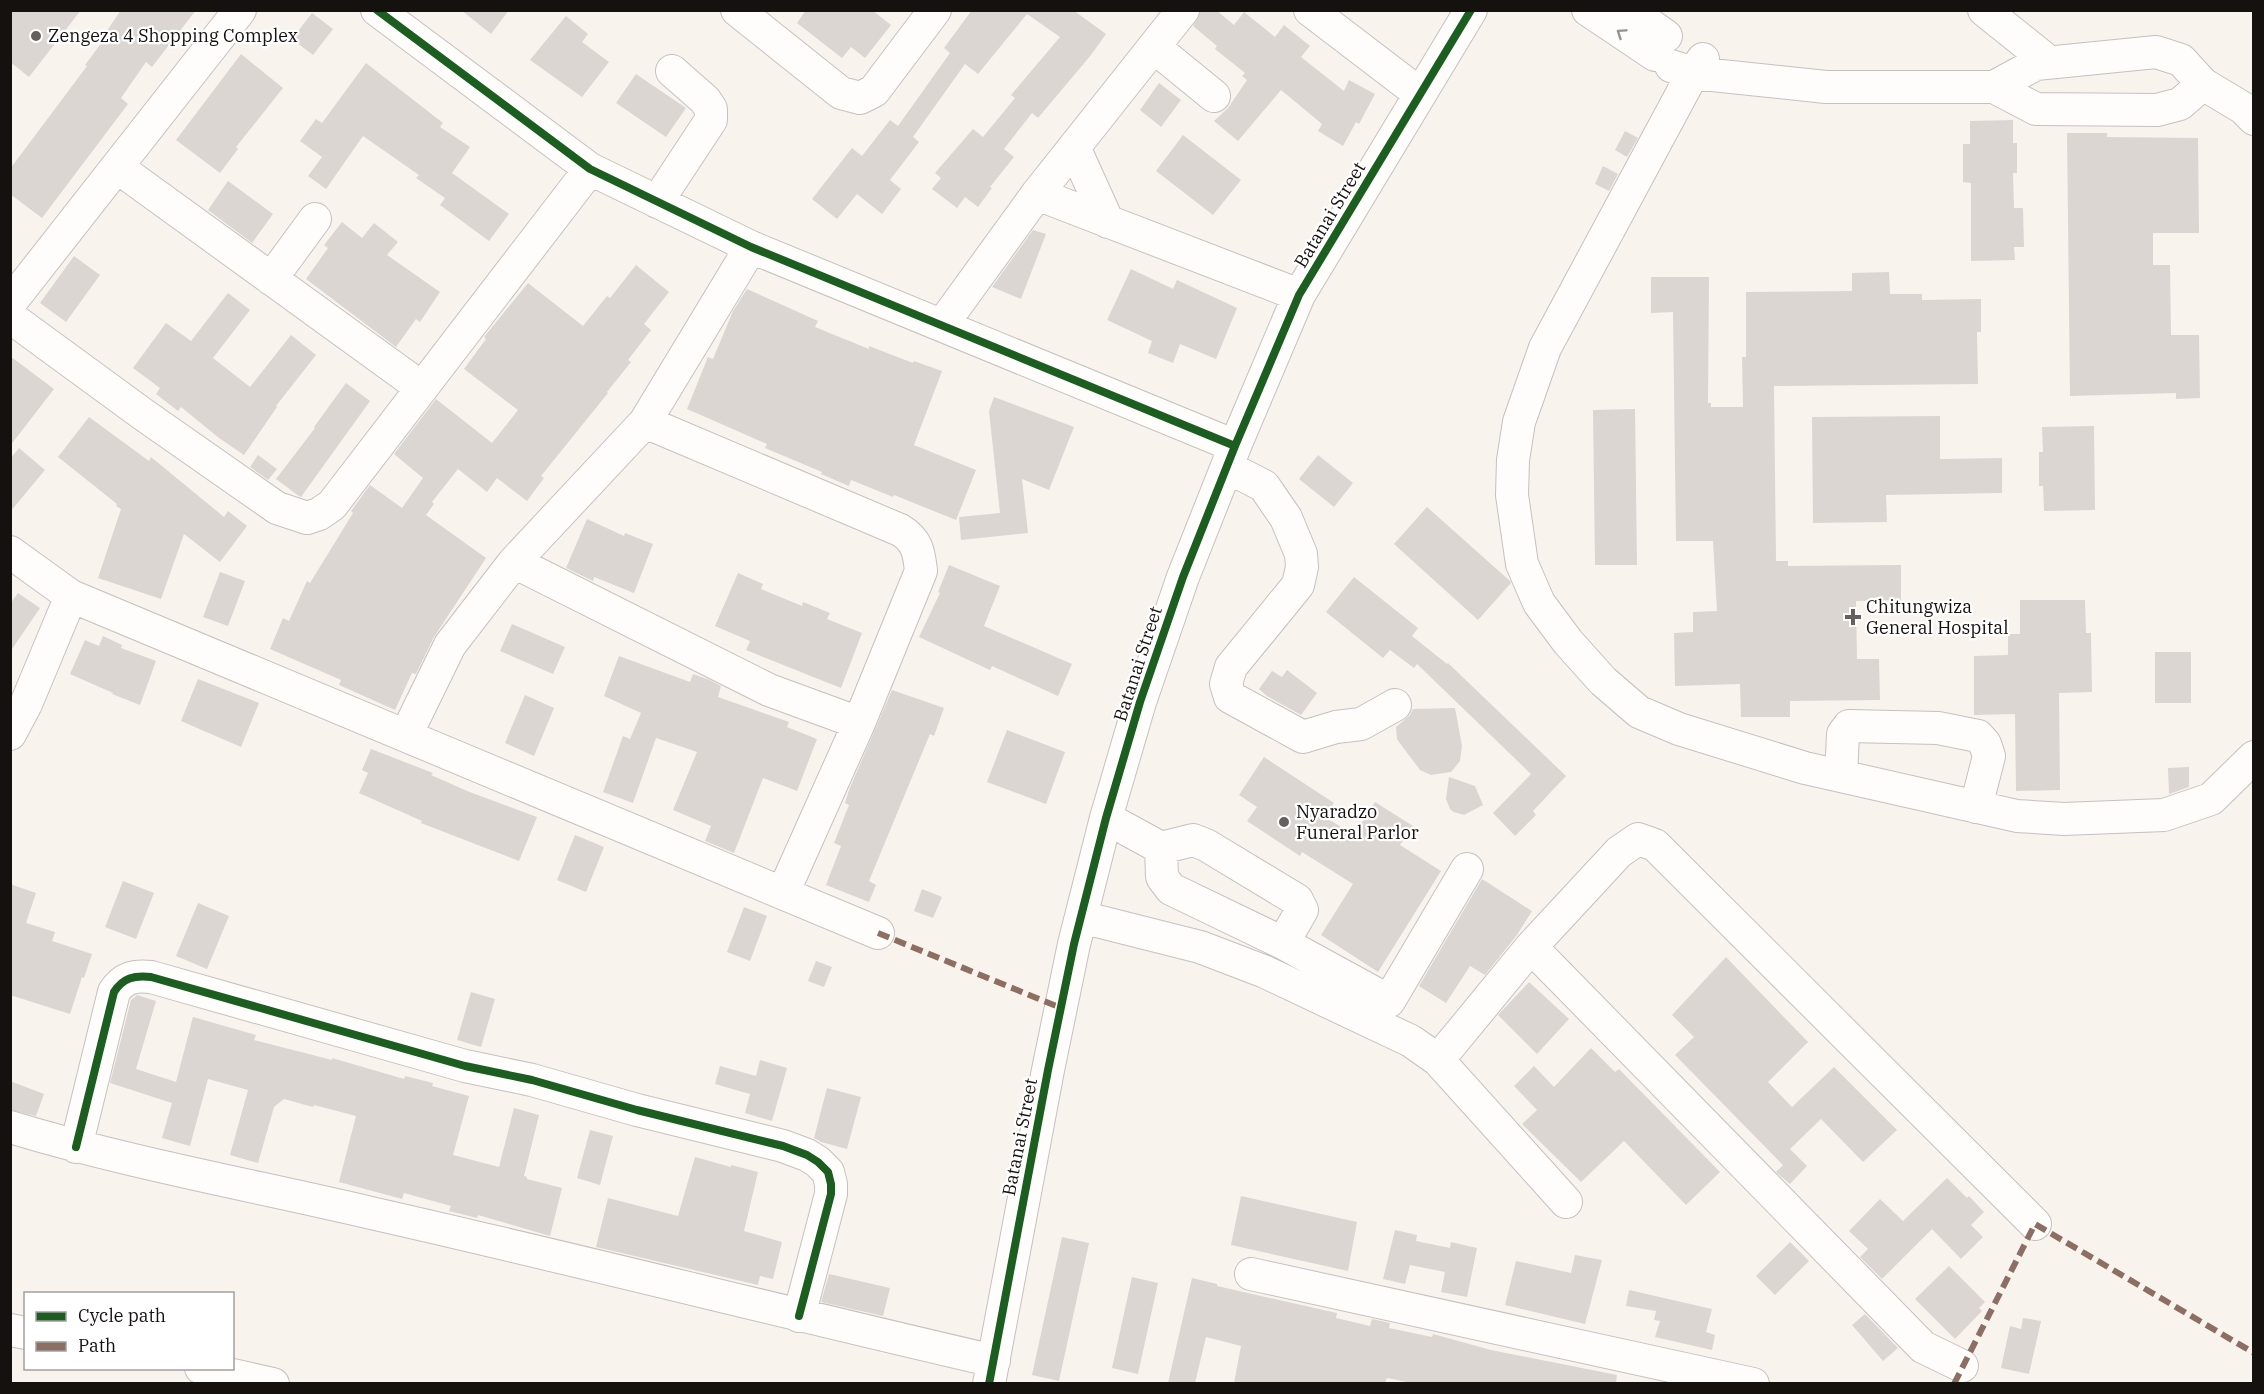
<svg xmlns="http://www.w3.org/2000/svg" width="2264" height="1394" viewBox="0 0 2264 1394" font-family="'IBM Plex Serif',serif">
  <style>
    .building { fill: #dbd6d2 }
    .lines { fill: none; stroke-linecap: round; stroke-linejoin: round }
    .minor-casing { stroke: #c5c1bd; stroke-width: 34 }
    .minor { stroke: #fefdfc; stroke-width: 32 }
    .quiet { stroke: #8d6e63; stroke-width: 6; stroke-dasharray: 12 6; stroke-linecap: butt }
    .cycleway-casing { stroke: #fff; stroke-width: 11 }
    .cycleway { stroke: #1b5e20; stroke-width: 8 }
    .oneway { stroke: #959391 }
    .poi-dot { fill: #65605d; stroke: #fff; stroke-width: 2 }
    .labels { text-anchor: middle; stroke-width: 4.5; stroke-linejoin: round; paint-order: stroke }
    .poi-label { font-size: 18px; fill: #15110f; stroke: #fff; text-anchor: start }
    .street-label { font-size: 18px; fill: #15110f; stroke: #fff }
  </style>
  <rect width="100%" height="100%" fill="#f9f3ee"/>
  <path class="building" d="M 10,10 L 81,10 L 29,77 L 10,62 Z
    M 121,10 L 196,10 L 152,67 L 146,62 L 121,98 L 128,104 L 42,218 L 10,194 L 10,169 L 87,66 L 85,65 L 108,34 L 106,32 Z
    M 461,10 L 509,10 L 491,34 Z
    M 806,10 L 872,10 L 891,25 L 865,58 L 851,47 L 842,58 L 797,23 Z
    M 972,10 L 1073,10 L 1106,34 L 1091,55 L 1038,118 L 1032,113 L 1004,149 L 1014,157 L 990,187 L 992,188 L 978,207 L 965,197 L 957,208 L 932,189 L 941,178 L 935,173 L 973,129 L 983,137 L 1015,98 L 1011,95 L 1060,37 L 1027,14 L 978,74 L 965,64 L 913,137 L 919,142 L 890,180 L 901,189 L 882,214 L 857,194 L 837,219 L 812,199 L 852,148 L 862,156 L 890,120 L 898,126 L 950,53 L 944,48 Z
    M 1201,10 L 1216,10 L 1234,25 L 1244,12 L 1275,37 L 1284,25 L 1310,46 L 1301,57 L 1344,91 L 1349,80 L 1375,94 L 1359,124 L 1356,122 L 1343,146 L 1318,131 L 1322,124 L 1281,90 L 1238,141 L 1214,121 L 1228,108 L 1247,80 L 1242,76 L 1245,73 L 1215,49 L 1217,46 L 1193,26 Z
    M 312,13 L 333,29 L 313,55 L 292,39 Z
    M 566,16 L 588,34 L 582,42 L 609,62 L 582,97 L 530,60 Z
    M 241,54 L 283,88 L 236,147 L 238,149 L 220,173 L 176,140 Z
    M 366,63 L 443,123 L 440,127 L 470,147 L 452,173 L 509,214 L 489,241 L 440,205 L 445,198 L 416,178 L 419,175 L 363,136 L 326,189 L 308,176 L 322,157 L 300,141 L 316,119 L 322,123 Z
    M 636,74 L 686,108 L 666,137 L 616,103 Z
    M 1159,83 L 1181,100 L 1161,127 L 1140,110 Z
    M 2013,120 L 2013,143 L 2017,143 L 2017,173 L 2013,173 L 2014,208 L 2023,208 L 2024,247 L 2014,247 L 2015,260 L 1971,261 L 1971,183 L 1963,182 L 1963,144 L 1970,144 L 1970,121 Z
    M 1625,131 L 1638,138 L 1627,157 L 1615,150 Z
    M 2067,133 L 2107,133 L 2107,137 L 2198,138 L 2199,233 L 2153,233 L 2153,265 L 2170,265 L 2171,335 L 2199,335 L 2200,398 L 2176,399 L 2176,393 L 2070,396 Z
    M 1183,135 L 1241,180 L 1213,215 L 1156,171 Z
    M 1603,166 L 1618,174 L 1609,191 L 1595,184 Z
    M 228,181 L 273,214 L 252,243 L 208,210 Z
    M 342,222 L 362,238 L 374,223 L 398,242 L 387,255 L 440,292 L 420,322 L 416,319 L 396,347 L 306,279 L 328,248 L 324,245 Z
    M 1033,230 L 1046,234 L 1021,299 L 992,287 Z
    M 74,256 L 100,275 L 66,322 L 40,303 Z
    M 636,265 L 669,292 L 644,324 L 651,330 L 628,360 L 631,362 L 607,392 L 608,393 L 541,476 L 544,478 L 527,501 L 497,478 L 487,492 L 458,469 L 432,502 L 434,504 L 426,515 L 486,558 L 434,637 L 416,674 L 412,673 L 395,710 L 339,685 L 341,680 L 270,649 L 283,618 L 289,621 L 307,581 L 310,583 L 353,513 L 351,511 L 370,485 L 402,508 L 423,478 L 394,454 L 436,399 L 492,443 L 518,410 L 464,369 L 486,339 L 484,337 L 528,283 L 583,326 L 607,296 L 610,298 Z
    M 1131,269 L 1173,289 L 1177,280 L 1237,308 L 1216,359 L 1180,344 L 1173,363 L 1148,353 L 1152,341 L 1107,320 Z
    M 1889,272 L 1890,294 L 1922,294 L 1922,300 L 1981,299 L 1981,332 L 1977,332 L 1978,384 L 1774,386 L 1776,561 L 1788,561 L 1788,566 L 1901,565 L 1901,600 L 1856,601 L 1857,659 L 1879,659 L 1880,700 L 1790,701 L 1790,717 L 1741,717 L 1740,684 L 1675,686 L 1674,633 L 1693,632 L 1693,612 L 1717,611 L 1713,541 L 1676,541 L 1673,312 L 1651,313 L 1651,277 L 1709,277 L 1708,403 L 1711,403 L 1711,407 L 1743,407 L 1742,357 L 1746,357 L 1746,292 L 1852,291 L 1852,273 Z
    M 747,289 L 818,321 L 815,327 L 869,349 L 869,346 L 913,363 L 914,361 L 942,371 L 914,445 L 976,470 L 956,520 L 894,495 L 893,497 L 851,480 L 849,486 L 821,474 L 822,472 L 765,448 L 767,444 L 687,409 L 708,357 L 713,359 L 733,311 Z
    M 228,293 L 250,310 L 213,358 L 250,387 L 291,335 L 316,355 L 276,406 L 277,407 L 244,455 L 219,438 L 181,407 L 178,411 L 156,394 L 160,388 L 133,368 L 166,323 L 191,341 Z
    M 10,356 L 54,389 L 10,446 Z
    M 346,383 L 370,401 L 301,497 L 299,496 L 276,479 L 315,428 L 314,427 Z
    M 994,397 L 1074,427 L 1049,490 L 1022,479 L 1028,533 L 961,540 L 959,517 L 1000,513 L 989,411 Z
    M 1635,409 L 1637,565 L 1595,565 L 1593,410 Z
    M 1940,416 L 1940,459 L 2002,458 L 2002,493 L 1886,495 L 1887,522 L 1813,523 L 1812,417 Z
    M 89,417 L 149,461 L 151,457 L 224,517 L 228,511 L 247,526 L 220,562 L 184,534 L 161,599 L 98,578 L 121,509 L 116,506 L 117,504 L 58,457 Z
    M 2094,426 L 2095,510 L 2044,511 L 2043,486 L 2039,486 L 2039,452 L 2043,452 L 2042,427 Z
    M 19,448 L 45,470 L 10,512 L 10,459 Z
    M 258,455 L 277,469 L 268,480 L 250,467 Z
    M 1318,455 L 1353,483 L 1334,507 L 1299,479 Z
    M 1427,507 L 1510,581 L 1511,583 L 1478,620 L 1394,544 Z
    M 587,519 L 624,536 L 625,533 L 653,544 L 634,593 L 594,577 L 593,581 L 566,568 Z
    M 949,565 L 1000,586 L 984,626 L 1072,664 L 1058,696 L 992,666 L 990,670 L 919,637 L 940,593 L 938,592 Z
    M 220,572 L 245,581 L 228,626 L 203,617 Z
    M 738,573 L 763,584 L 761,589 L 802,606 L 803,602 L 830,613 L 827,619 L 862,633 L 841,688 L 746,650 L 750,641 L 715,626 Z
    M 1354,577 L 1418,628 L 1412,636 L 1447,664 L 1448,663 L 1566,776 L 1533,811 L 1536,815 L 1515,836 L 1493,813 L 1531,774 L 1417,664 L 1414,668 L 1390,650 L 1383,658 L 1326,612 Z
    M 18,593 L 40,608 L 10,652 L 10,604 Z
    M 2020,600 L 2085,600 L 2086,633 L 2091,633 L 2092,692 L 2059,693 L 2060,790 L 2016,791 L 2015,714 L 1974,715 L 1974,656 L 2008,655 L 2008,634 L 2020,634 Z
    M 512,624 L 565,647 L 553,674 L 500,651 Z
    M 103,636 L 122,645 L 121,648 L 156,661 L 140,705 L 112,694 L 113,693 L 70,674 L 85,640 L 99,646 Z
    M 2155,652 L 2191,652 L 2191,703 L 2155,703 Z
    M 619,656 L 690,682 L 693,674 L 710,680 L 721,686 L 718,697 L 789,722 L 787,727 L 817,739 L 797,791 L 763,778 L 734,853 L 705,841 L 711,826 L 673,810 L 697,752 L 656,738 L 633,803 L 603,792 L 623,736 L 630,739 L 641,713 L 604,696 Z
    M 1287,670 L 1317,693 L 1301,715 L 1267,696 L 1259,689 L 1272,671 L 1282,677 Z
    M 198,679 L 259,703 L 241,747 L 181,721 Z
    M 892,690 L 944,708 L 934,736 L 930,734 L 869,881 L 876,885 L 869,902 L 826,885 L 841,846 L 834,843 L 849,805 L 845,803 L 849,790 Z
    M 525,695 L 554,708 L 534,756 L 505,743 Z
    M 1455,708 L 1462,746 L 1460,761 L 1451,772 L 1431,775 L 1420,770 L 1402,746 L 1397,739 L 1396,727 L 1410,715 L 1413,709 Z
    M 1007,730 L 1065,752 L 1046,804 L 987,782 Z
    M 371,749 L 433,773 L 431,775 L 467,791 L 537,817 L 519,861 L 421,823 L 422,821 L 359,793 L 368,773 L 362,770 Z
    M 1264,757 L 1334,803 L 1325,817 L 1354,835 L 1375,802 L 1413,826 L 1400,845 L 1441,871 L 1378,972 L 1321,935 L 1353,884 L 1302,852 L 1300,856 L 1247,821 L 1257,807 L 1239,795 Z
    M 2189,767 L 2189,787 L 2169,794 L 2168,768 Z
    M 1449,777 L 1475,786 L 1483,805 L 1464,815 L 1454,812 L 1450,809 L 1446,799 Z
    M 575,835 L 604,847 L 586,892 L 557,880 Z
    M 1482,879 L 1532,911 L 1517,935 L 1485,975 L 1470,966 L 1446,1003 L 1419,986 Z
    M 123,881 L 154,893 L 136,939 L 105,927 Z
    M 10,884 L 36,893 L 26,923 L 55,932 L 52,941 L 92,954 L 84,978 L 82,977 L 70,1014 L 10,995 Z
    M 922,889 L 942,897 L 933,918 L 914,911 Z
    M 198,903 L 229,916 L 207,969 L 176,956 Z
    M 744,907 L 767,916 L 750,961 L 727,952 Z
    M 1726,957 L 1808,1042 L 1768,1082 L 1792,1107 L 1834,1067 L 1897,1130 L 1863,1162 L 1821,1119 L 1790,1149 L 1807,1166 L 1790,1184 L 1776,1172 L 1783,1165 L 1675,1055 L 1694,1037 L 1672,1015 Z
    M 816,961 L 832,967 L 824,987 L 808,981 Z
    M 1529,982 L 1569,1019 L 1537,1054 L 1498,1015 Z
    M 471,992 L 495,999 L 481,1047 L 457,1040 Z
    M 137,995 L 156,1001 L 136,1069 L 176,1082 L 193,1017 L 256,1035 L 254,1040 L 332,1060 L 332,1058 L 404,1079 L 405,1076 L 433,1083 L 432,1086 L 469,1096 L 453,1155 L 499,1167 L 514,1108 L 539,1115 L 524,1176 L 527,1177 L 527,1179 L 562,1188 L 550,1236 L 478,1215 L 477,1218 L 449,1211 L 451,1206 L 404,1193 L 402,1199 L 339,1182 L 356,1116 L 314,1105 L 313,1107 L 284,1099 L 274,1107 L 258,1163 L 230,1155 L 248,1090 L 208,1079 L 190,1146 L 162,1138 L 172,1103 L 110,1083 L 131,1000 Z
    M 1591,1048 L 1615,1072 L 1619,1069 L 1720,1172 L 1686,1205 L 1624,1141 L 1581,1182 L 1522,1124 L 1537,1110 L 1514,1086 L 1534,1066 L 1554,1087 Z
    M 760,1060 L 787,1068 L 772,1121 L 745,1113 L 750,1094 L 715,1084 L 720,1066 L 756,1076 Z
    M 10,1081 L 44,1094 L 36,1116 L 10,1110 Z
    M 827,1088 L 861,1097 L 847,1149 L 821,1142 L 814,1138 Z
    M 590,1130 L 613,1136 L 600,1185 L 577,1178 Z
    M 695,1157 L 731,1167 L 731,1165 L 758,1172 L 744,1231 L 782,1242 L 773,1279 L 760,1276 L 758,1285 L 596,1247 L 608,1198 L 678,1216 Z
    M 1947,1178 L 1967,1198 L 1969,1196 L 1984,1212 L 1971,1225 L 1983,1237 L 1961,1259 L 1932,1229 L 1882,1279 L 1860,1257 L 1868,1249 L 1849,1231 L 1880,1199 L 1903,1221 Z
    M 1241,1196 L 1357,1222 L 1348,1271 L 1231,1245 Z
    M 1395,1230 L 1417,1235 L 1416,1241 L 1450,1248 L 1451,1242 L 1477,1248 L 1467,1297 L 1441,1292 L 1445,1272 L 1410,1265 L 1405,1284 L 1383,1279 Z
    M 1062,1237 L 1089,1243 L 1059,1381 L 1032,1375 Z
    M 1790,1242 L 1809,1261 L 1775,1295 L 1756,1276 Z
    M 1575,1255 L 1602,1260 L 1585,1324 L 1505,1305 L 1516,1261 L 1571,1273 Z
    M 1949,1266 L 1985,1302 L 1979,1308 L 1982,1311 L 1955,1339 L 1915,1299 Z
    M 829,1274 L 890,1288 L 883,1316 L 821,1302 Z
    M 1132,1277 L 1158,1283 L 1138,1374 L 1112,1368 Z
    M 1192,1278 L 1217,1284 L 1217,1286 L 1337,1313 L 1336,1318 L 1370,1326 L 1372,1319 L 1390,1323 L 1389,1328 L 1432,1337 L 1433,1334 L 1491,1350 L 1617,1375 L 1616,1383 L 1411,1383 L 1387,1378 L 1385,1383 L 1234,1383 L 1241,1346 L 1206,1337 L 1195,1383 L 1168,1383 Z
    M 1629,1290 L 1712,1309 L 1706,1332 L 1715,1335 L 1712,1350 L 1655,1337 L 1660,1321 L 1654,1320 L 1656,1311 L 1626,1306 Z
    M 1865,1314 L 1898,1348 L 1883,1361 L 1852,1325 Z
    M 2023,1318 L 2041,1321 L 2029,1374 L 2001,1368 L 2010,1326 L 2021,1329 Z"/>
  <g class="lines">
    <g class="minor-casing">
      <path id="minor" d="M 377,10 L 590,169 L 751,247 L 1235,446
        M 737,10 L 841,93 L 860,98 L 874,91 L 935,10
        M 1310,10 L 1420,94
        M 1588,10 L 1655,55
        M 1629,10 L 1666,36
        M 1984,10 L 2049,62
        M 1154,47 L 1214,96
        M 1703,59 L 1693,73 L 1545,348 L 1519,422 L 1513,460 L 1512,495 L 1522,564 L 1539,603 L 1568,642 L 1603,681 L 1639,712 L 1679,729 L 1805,768 L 2017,816 L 2064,819 L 2164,815 L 2211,799 L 2254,757
        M 1671,66 L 1693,73 L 1826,87 L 1994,87 L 2036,64 L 2156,52 L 2181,60 L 2203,84 L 2243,108 L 2254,119
        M 1994,87 L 2036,109 L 2157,110 L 2180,104 L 2203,84
        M 1074,147 L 1108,222
        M 117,167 L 422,388
        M 1037,194 L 1299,295
        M 657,202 L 711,120 L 711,109 L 705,100 L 672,71
        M 271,279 L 315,219
        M 10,303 L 240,10
        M 10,317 L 144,415 L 277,508 L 307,518 L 319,514 L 332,505 L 590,169
        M 942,325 L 1037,194 L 1183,10
        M 645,422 L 900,530 C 917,540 919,552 921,571 L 859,723 L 783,893
        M 1227,467 L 1264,486 L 1286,518 L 1301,554 L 1302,567 L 1298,585 L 1231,667 L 1226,684 L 1230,697 L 1303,737 L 1336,727 L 1361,724 L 1395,705
        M 10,552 L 71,596 L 26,704 L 10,734
        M 514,562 L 769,690 L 859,723
        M 71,596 L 878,933
        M 406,735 L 450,645 L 514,562 L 645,422 L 751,247
        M 1841,776 L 1843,734 L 1849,726 L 1938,728 L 1978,736 L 1985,744 L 1989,756 L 1976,807
        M 1106,818 L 1161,848 L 1162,877 L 1171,889 L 1283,943 L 1389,1001 L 1467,869
        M 1161,848 L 1193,840 L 1206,845 L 1297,900 L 1302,910 L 1283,943
        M 1081,917 L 1200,947 L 1263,971 L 1411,1041 L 1438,1060
        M 1531,947 L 1923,1347 L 1962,1366
        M 10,1127 C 129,1163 251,1185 371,1213 C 579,1260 786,1313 994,1361
        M 76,1147 L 114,992 C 123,978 134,975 151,977 L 465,1066 L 532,1080 L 637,1110 L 783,1146 L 807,1155 L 818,1162 L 828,1172 L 831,1184 L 831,1194 L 799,1316
        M 1566,1202 L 1438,1060 L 1531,947 L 1619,852 L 1638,839 L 1655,845 L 2035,1224
        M 1251,1274 L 1753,1384
        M 10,1330 L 26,1333
        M 201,1368 L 273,1384
        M 989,1384 L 1048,1070 L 1074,944 L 1106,818 L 1140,702 L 1183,577 L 1235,446 L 1299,295 L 1471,10"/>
    </g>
    <use href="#minor" class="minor"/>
    <path class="quiet" d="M 878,933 L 1061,1008
      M 1954,1384 L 2035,1224 L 2254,1353"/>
    <g class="cycleway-casing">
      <path id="cycleway" d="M 377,10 L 590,169 L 751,247 L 1235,446
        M 76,1147 L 114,992 C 123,978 134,975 151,977 L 465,1066 L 532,1080 L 637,1110 L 783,1146 L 807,1155 L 818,1162 L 828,1172 L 831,1184 L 831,1194 L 799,1316
        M 989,1384 L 1048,1070 L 1074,944 L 1106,818 L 1140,702 L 1183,577 L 1235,446 L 1299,295 L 1471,10"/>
    </g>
    <use href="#cycleway" class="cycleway"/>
  </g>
  <defs><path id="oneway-chevron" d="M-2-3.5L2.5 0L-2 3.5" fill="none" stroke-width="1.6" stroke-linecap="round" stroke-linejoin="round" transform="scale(1.5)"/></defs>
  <use class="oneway" href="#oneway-chevron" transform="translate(1621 33) rotate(-146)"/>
  <g class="poi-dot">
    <circle cx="36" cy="36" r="6"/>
    <path d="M1850 608h6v6h6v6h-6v6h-6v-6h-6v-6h6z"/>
    <circle cx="1284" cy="822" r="6"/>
  </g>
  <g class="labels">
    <g class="poi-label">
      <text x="48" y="42">Zengeza 4 Shopping Complex</text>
      <text x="1866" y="613">Chitungwiza<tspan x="1866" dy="21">General Hospital</tspan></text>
      <text x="1296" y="818">Nyaradzo<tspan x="1296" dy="21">Funeral Parlor</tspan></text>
    </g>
    <g class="street-label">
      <text transform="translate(1330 215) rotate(-59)" y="6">Batanai Street</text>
      <text transform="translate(1138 664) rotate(-72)" y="6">Batanai Street</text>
      <text transform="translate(1020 1137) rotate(-79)" y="6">Batanai Street</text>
    </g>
  </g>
  <rect width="2264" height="1394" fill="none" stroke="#15110f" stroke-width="24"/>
  <rect x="24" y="1292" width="210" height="78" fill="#ffffff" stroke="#a1a09f" stroke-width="1.5"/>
  <rect x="36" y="1312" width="30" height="9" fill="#1b5e20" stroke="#a1a09f" stroke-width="1.5"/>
  <text x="78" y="1322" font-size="18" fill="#15110f">Cycle path</text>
  <rect x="36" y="1342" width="30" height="9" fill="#8d6e63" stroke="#a1a09f" stroke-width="1.5"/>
  <text x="78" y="1352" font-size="18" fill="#15110f">Path</text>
</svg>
